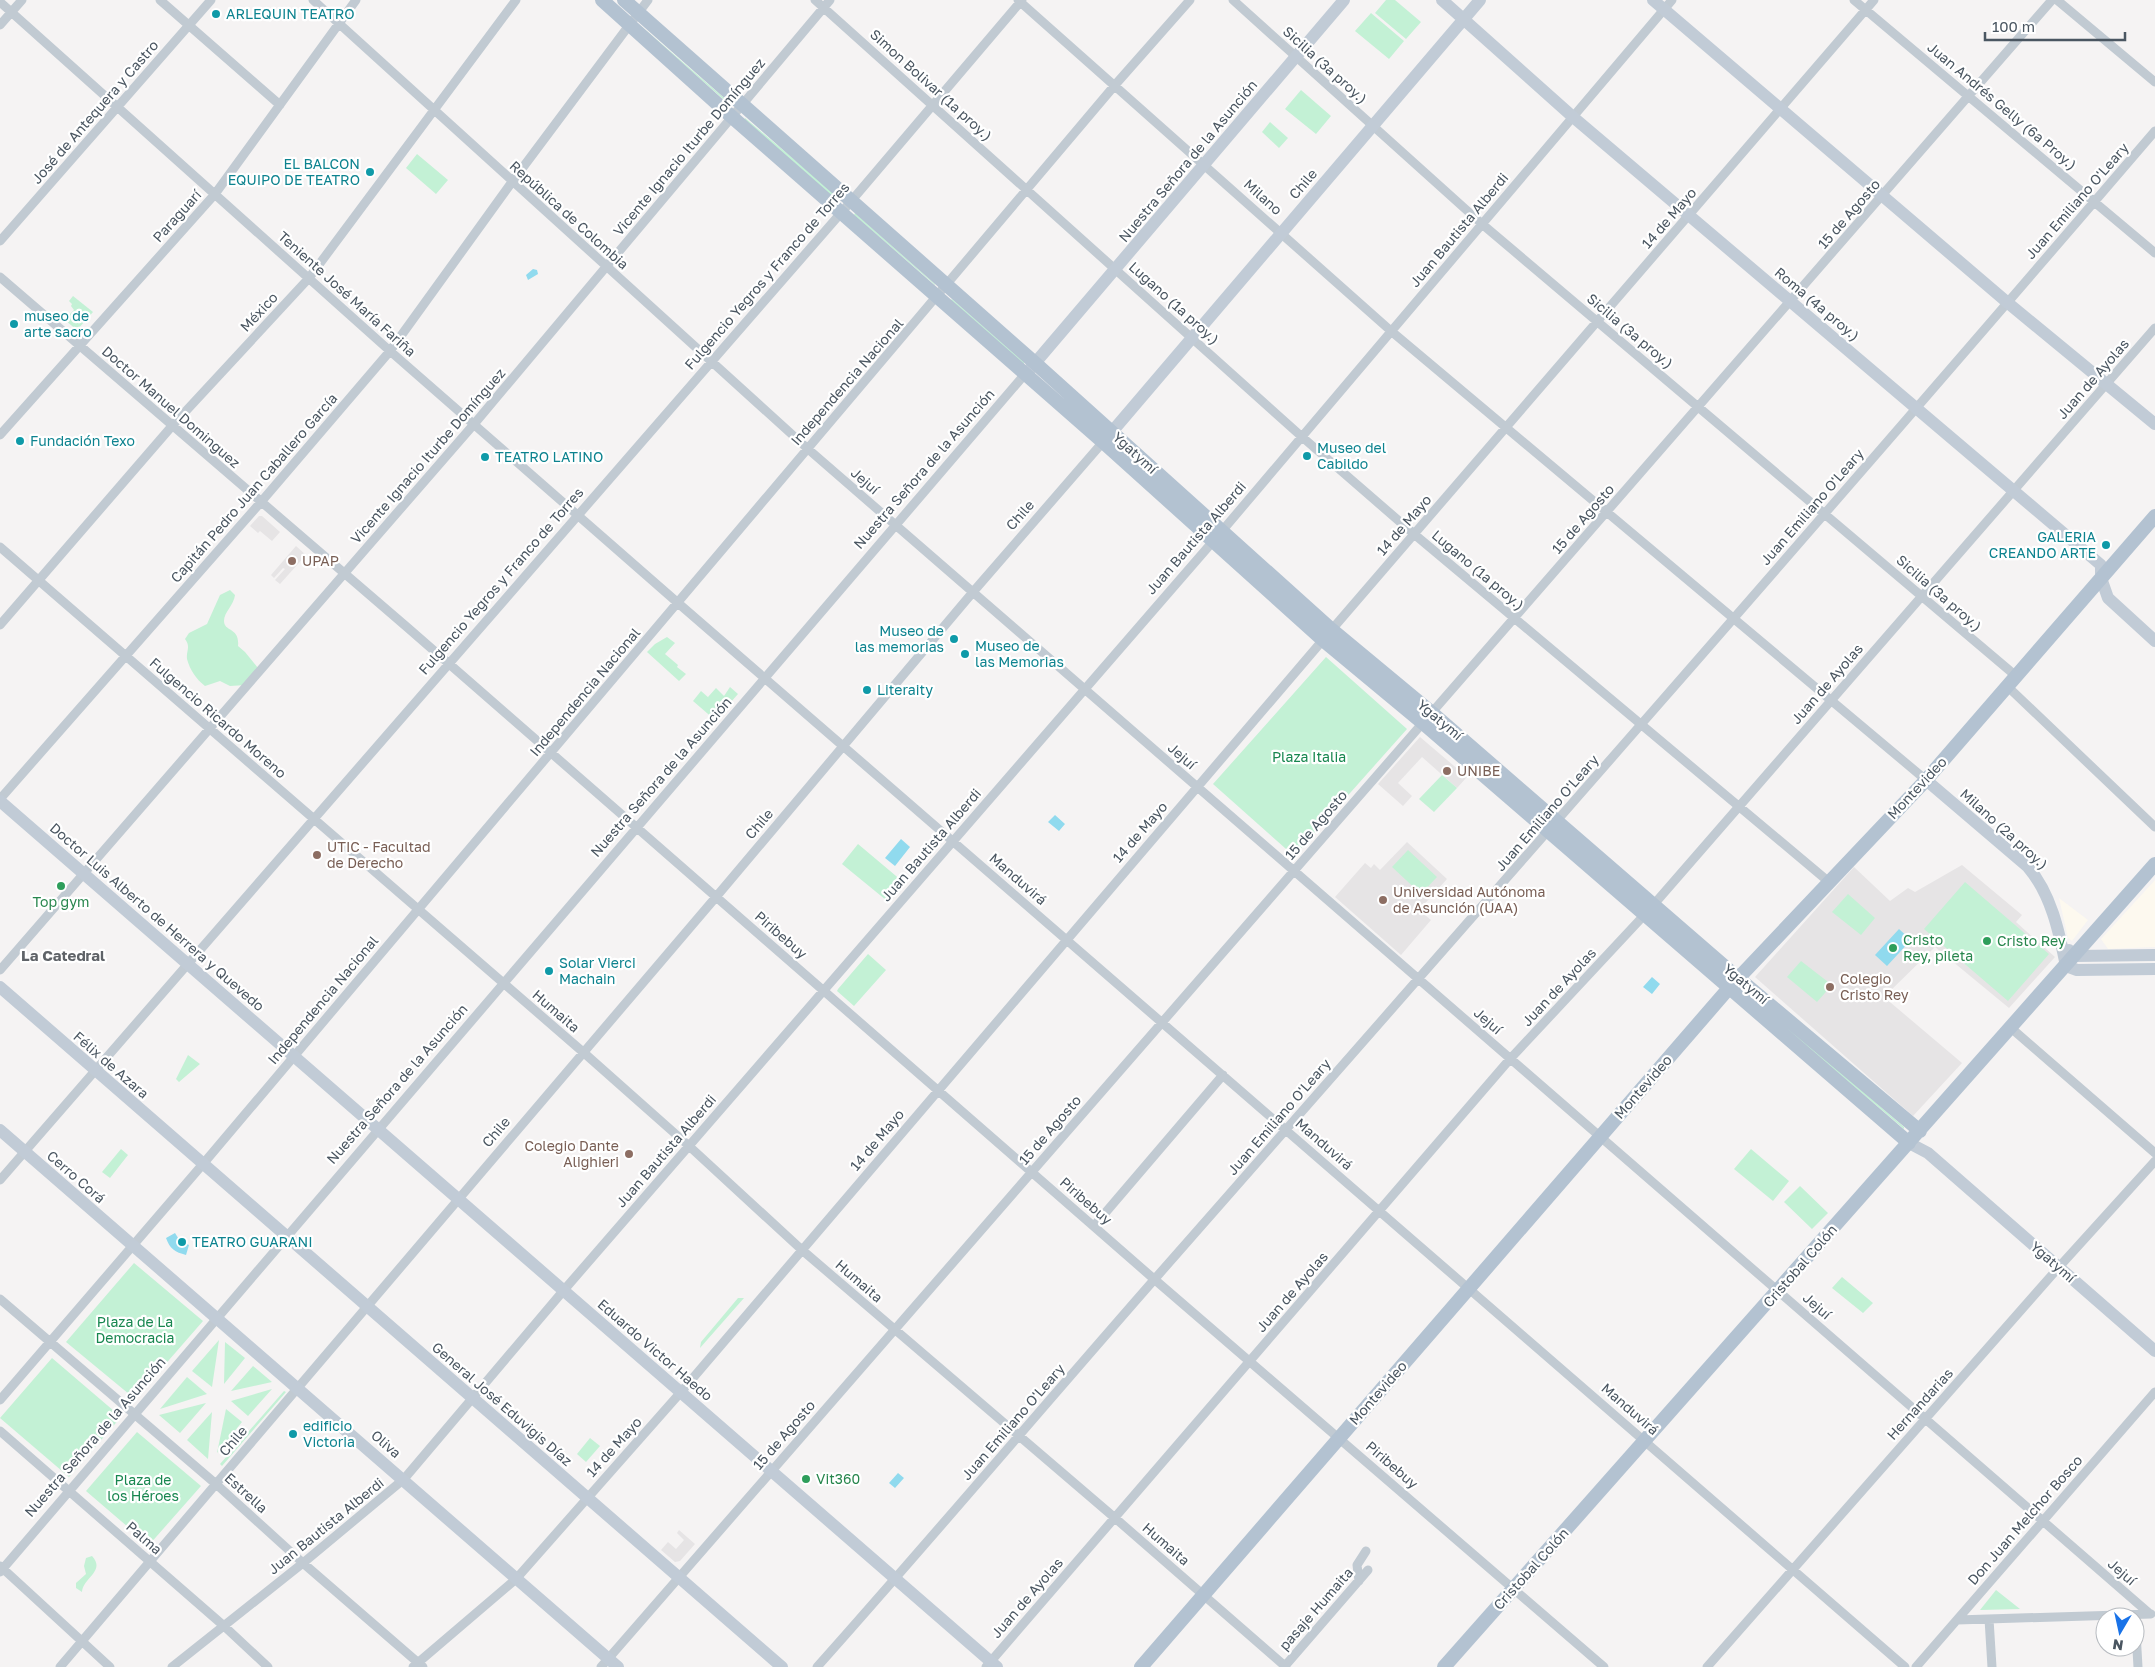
<svg xmlns="http://www.w3.org/2000/svg" width="2155" height="1667" viewBox="0 0 2155 1667" font-family="'Golos Text',sans-serif">
  <style>
    .commercial { fill: #fdf9ef }
    .education { fill: #e6e4e5 }
    .green { fill: #c3f1d5 }
    .water { fill: #90daee }
    .lines { fill: none; stroke-linecap: round; stroke-linejoin: round }
    .street { stroke: #c1cad2; stroke-width: 9 }
    .secondary { stroke: #c1cbd6; stroke-width: 12 }
    .primary { stroke: #b3c2d1; stroke-width: 14 }
    .culture-dot { fill: #0f9aa8; stroke: #fff; stroke-width: 2 }
    .education-dot { fill: #8d6e63; stroke: #fff; stroke-width: 2 }
    .leisure-dot { fill: #2e9e5b; stroke: #fff; stroke-width: 2 }
    .labels { text-anchor: middle; stroke-width: 4.5; stroke-linejoin: round; paint-order: stroke }
    .culture-label { font-size: 14px; fill: #0d838f; stroke: #fff; text-anchor: start }
    .street-label { font-size: 14px; fill: #4a5661; stroke: #fff }
    .education-label { font-size: 14px; fill: #785e54; stroke: #fff; text-anchor: start }
    .park-label { font-size: 14px; fill: #17864f; stroke: #fff }
    .leisure-label { font-size: 14px; fill: #27864d; stroke: #fff; text-anchor: start }
    .neighbourhood-label { font-size: 15px; font-weight: bold; fill: #5f6368; stroke: #fff }
  </style>
  <rect width="100%" height="100%" fill="#f5f3f3"/>
  <path class="commercial" d="M 2155,880 L 2155,947 L 2108,949 L 2101,939 Z
    M 2059,898 L 2088,920 L 2072,941 L 2068,938 Z"/>
  <path class="education" d="M 259,516 L 262,516 L 280,532 L 272,541 L 260,531 L 258,533 L 250,526 Z
    M 296,546 L 306,555 L 280,584 L 275,580 L 285,569 L 283,568 L 274,578 L 271,575 Z
    M 1420,737 L 1467,777 L 1457,788 L 1422,757 L 1398,783 L 1412,796 L 1403,806 L 1378,784 Z
    M 1407,842 L 1447,879 L 1419,910 L 1431,920 L 1401,955 L 1335,897 L 1365,863 L 1371,868 L 1374,864 L 1380,870 Z
    M 1962,865 L 2022,915 L 2016,922 L 2055,957 L 2009,1008 L 1935,947 L 1884,997 L 1962,1063 L 1913,1116 L 1755,977 L 1854,867 L 1890,901 L 1908,888 L 1915,892 Z
    M 679,1530 L 695,1544 L 680,1561 L 675,1562 L 661,1550 L 668,1542 L 676,1549 L 684,1540 L 677,1533 Z"/>
  <path class="green" d="M 1386,0 L 1395,0 L 1421,22 L 1406,39 L 1375,13 Z
    M 1371,13 L 1404,41 L 1389,59 L 1355,31 Z
    M 641,26 L 730,103 L 731,106 L 641,27 Z
    M 1301,90 L 1331,116 L 1316,134 L 1285,109 Z
    M 745,118 L 839,197 L 839,200 L 837,201 L 744,120 Z
    M 1270,122 L 1288,138 L 1279,148 L 1262,132 Z
    M 417,154 L 448,180 L 436,194 L 406,168 Z
    M 855,213 L 935,284 L 935,285 L 854,215 Z
    M 73,296 L 93,312 L 77,330 L 60,316 L 65,319 L 74,310 L 71,306 L 72,304 L 69,301 Z
    M 952,299 L 1024,362 L 1024,364 L 1022,365 L 950,301 Z
    M 230,590 L 235,595 C 234,605 224,612 224,621 C 224,632 240,627 238,646 L 245,652 L 258,668 L 246,685 L 230,686 L 220,681 L 205,686 C 196,679 190,670 187,659 C 186,651 191,647 185,639 L 189,633 L 207,624 L 220,595 Z
    M 667,637 L 675,643 L 665,654 L 678,665 L 677,667 L 686,674 L 679,681 L 647,652 L 655,644 Z
    M 1326,657 L 1407,729 L 1294,856 L 1213,784 Z
    M 730,687 L 738,694 L 715,720 L 693,701 L 701,691 L 709,698 L 708,697 L 716,688 L 724,696 Z
    M 1442,775 L 1457,788 L 1434,812 L 1419,799 Z
    M 858,844 L 902,881 L 886,900 L 842,864 Z
    M 1408,850 L 1437,877 L 1421,894 L 1392,867 Z
    M 1965,882 L 2049,954 L 2008,1001 L 1924,929 Z
    M 1848,894 L 1875,918 L 1861,935 L 1832,912 Z
    M 868,954 L 886,970 L 854,1006 L 837,991 L 838,989 Z
    M 1801,961 L 1832,985 L 1817,1002 L 1787,977 Z
    M 1744,989 L 1904,1127 L 1904,1129 L 1742,991 Z
    M 188,1055 L 200,1064 L 179,1082 L 176,1079 Z
    M 121,1149 L 128,1155 L 110,1178 L 102,1172 Z
    M 1751,1149 L 1789,1181 L 1773,1201 L 1734,1169 Z
    M 1800,1186 L 1828,1213 L 1812,1229 L 1784,1202 Z
    M 134,1263 L 203,1321 L 135,1399 L 66,1342 Z
    M 1842,1277 L 1873,1303 L 1863,1313 L 1832,1288 Z
    M 738,1298 L 744,1298 L 700,1348 L 701,1342 Z
    M 219,1340 L 212,1387 L 192,1371 Z
    M 225,1342 L 245,1358 L 224,1384 Z
    M 52,1358 L 121,1417 L 69,1477 L 0,1418 Z
    M 253,1366 L 272,1382 L 231,1391 Z
    M 187,1377 L 207,1394 L 160,1409 Z
    M 272,1389 L 248,1416 L 231,1401 Z
    M 284,1391 L 286,1392 L 222,1466 L 220,1464 Z
    M 206,1403 L 180,1433 L 159,1415 Z
    M 226,1409 L 242,1422 L 217,1453 Z
    M 212,1412 L 208,1459 L 187,1440 Z
    M 137,1432 L 201,1486 L 149,1545 L 86,1491 Z
    M 590,1438 L 600,1446 L 586,1462 L 577,1454 Z
    M 92,1556 C 106,1571 83,1578 82,1592 L 76,1588 L 76,1583 L 86,1574 L 84,1566 L 86,1558 Z
    M 1996,1590 L 2020,1609 L 1980,1610 Z"/>
  <path class="water" d="M 533,269 L 537,270 L 538,274 L 528,280 L 526,275 Z
    M 1055,815 L 1065,824 L 1059,831 L 1048,822 Z
    M 901,839 L 910,847 L 895,866 L 885,858 Z
    M 1899,929 L 1911,940 L 1887,966 L 1875,955 Z
    M 1652,977 L 1660,984 L 1652,994 L 1643,987 Z
    M 175,1233 L 180,1241 L 189,1245 L 186,1255 C 175,1252 170,1249 166,1238 Z
    M 898,1473 L 904,1478 L 895,1488 L 889,1483 Z"/>
  <g class="lines">
    <path class="street" d="M 160,0 L 280,105
      M 313,0 L 808,449 L 2150,1614
      M 815,0 L 1301,436 L 1414,534 L 1829,882
      M 1018,0 L 1391,331 L 1926,780
      M 1233,0 L 1482,224 L 2016,676
      M 1854,0 L 2155,253
      M 2057,0 L 2155,82
      M 0,2 L 390,351 L 678,603 L 1905,1667
      M 0,25 L 22,0
      M 0,241 L 211,0
      M 0,277 L 408,628 L 1154,1279 L 1604,1667
      M 0,435 L 215,194 L 356,0
      M 0,547 L 583,1052 L 689,1146 L 802,1250 L 1115,1518 L 1286,1667
      M 0,625 L 172,426 L 309,278 L 516,0
      M 2007,686 L 2155,827
      M 0,799 L 261,502 L 390,351 L 512,182 L 648,0
      M 0,970 L 475,423 L 830,0
      M 2011,1028 L 2155,1153
      M 0,1180 L 847,206 L 1022,0
      M 1094,1226 L 1223,1075
      M 0,1299 L 216,1484 L 303,1563 L 423,1667
      M 0,1400 L 203,1164 L 1115,85 L 1190,0
      M 0,1431 L 224,1626 L 268,1667
      M 0,1566 L 110,1667
      M 0,1572 L 1025,374
      M 1359,1581 L 1357,1565 L 1366,1551
      M 2135,1615 L 2138,1667
      M 1989,1619 L 1992,1667
      M 1957,1620 L 2151,1614
      M 1285,1666 L 1368,1570
      M 60,1667 L 716,897 L 973,592 L 1103,442
      M 172,1667 L 303,1563 L 404,1479 L 564,1290 L 1222,531 L 1672,0
      M 413,1667 L 516,1579 L 681,1392 L 1328,634 L 1874,0
      M 601,1667 L 2052,0
      M 817,1667 C 933,1537 1045,1404 1160,1273 C 1493,894 1826,515 2155,131
      M 986,1667 L 1510,1059 L 1649,910 L 2155,328
      M 1707,1667 L 2059,1267 L 2155,1161
      M 1916,1667 L 2155,1392"/>
    <path class="secondary" d="M 1442,0 L 1573,117 L 2101,565 L 2101,578 L 2108,598 L 2155,641
      M 1653,0 L 2008,303 L 2155,424
      M 1030,369 L 1344,0
      M 1105,440 L 1480,0
      M 1926,780 L 2028,867 C 2051,894 2059,931 2066,966 L 2077,970 L 2155,969
      M 0,801 L 997,1667
      M 2069,950 L 2075,956 L 2155,955
      M 0,987 L 782,1667
      M 0,1130 L 618,1667
      M 1909,1143 L 1928,1153 L 2155,1351"/>
    <path class="primary" d="M 602,0 L 732,117 L 1103,442 L 1323,640 L 1423,723 L 1909,1143
      M 624,0 L 1035,363 L 1332,630 L 1432,713 L 1738,978 L 1920,1131
      M 1141,1667 L 1729,988 L 1926,780 L 2155,516
      M 1444,1667 L 2155,864"/>
  </g>
  <g class="culture-dot">
    <circle cx="216" cy="14" r="5"/>
    <circle cx="370" cy="172" r="5"/>
    <circle cx="14" cy="324" r="5"/>
    <circle cx="20" cy="441" r="5"/>
    <circle cx="1307" cy="456" r="5"/>
    <circle cx="485" cy="457" r="5"/>
    <circle cx="2106" cy="545" r="5"/>
    <circle cx="954" cy="639" r="5"/>
    <circle cx="965" cy="654" r="5"/>
    <circle cx="867" cy="690" r="5"/>
    <circle cx="549" cy="971" r="5"/>
    <circle cx="182" cy="1242" r="5"/>
    <circle cx="293" cy="1434" r="5"/>
  </g>
  <g class="education-dot">
    <circle cx="292" cy="561" r="5"/>
    <circle cx="1447" cy="771" r="5"/>
    <circle cx="317" cy="855" r="5"/>
    <circle cx="1383" cy="900" r="5"/>
    <circle cx="1830" cy="987" r="5"/>
    <circle cx="629" cy="1154" r="5"/>
  </g>
  <g class="leisure-dot">
    <circle cx="61" cy="886" r="5"/>
    <circle cx="1987" cy="941" r="5"/>
    <circle cx="1893" cy="948" r="5"/>
    <circle cx="806" cy="1479" r="5"/>
  </g>
  <g class="labels">
    <g class="culture-label">
      <text x="226" y="19">ARLEQUIN TEATRO</text>
      <text x="360" y="169" text-anchor="end">EL BALCON<tspan x="360" dy="16">EQUIPO DE TEATRO</tspan></text>
      <text x="24" y="321">museo de<tspan x="24" dy="16">arte sacro</tspan></text>
      <text x="30" y="446">Fundación Texo</text>
      <text x="1317" y="453">Museo del<tspan x="1317" dy="16">Cabildo</tspan></text>
      <text x="495" y="462">TEATRO LATINO</text>
      <text x="2096" y="542" text-anchor="end">GALERIA<tspan x="2096" dy="16">CREANDO ARTE</tspan></text>
      <text x="944" y="636" text-anchor="end">Museo de<tspan x="944" dy="16">las memorias</tspan></text>
      <text x="975" y="651">Museo de<tspan x="975" dy="16">las Memorias</tspan></text>
      <text x="877" y="695">Literaity</text>
      <text x="559" y="968">Solar Vierci<tspan x="559" dy="16">Machain</tspan></text>
      <text x="192" y="1247">TEATRO GUARANI</text>
      <text x="303" y="1431">edificio<tspan x="303" dy="16">Victoria</tspan></text>
    </g>
    <g class="street-label">
      <text transform="translate(1325 65) rotate(42)" y="5">Sicilia (3ª proy.)</text>
      <text transform="translate(931 85) rotate(42)" y="5">Simon Bolivar (1ª proy.)</text>
      <text transform="translate(2002 106) rotate(40)" y="5">Juan Andrés Gelly (6ª Proy.)</text>
      <text transform="translate(95 112) rotate(-49)" y="5">José de Antequera y Castro</text>
      <text transform="translate(689 147) rotate(-50)" y="5">Vicente Ignacio Iturbe Domínguez</text>
      <text transform="translate(1188 161) rotate(-50)" y="5">Nuestra Señora de la Asunción</text>
      <text transform="translate(1303 184) rotate(-50)" y="5">Chile</text>
      <text transform="translate(1263 197) rotate(42)" y="5">Milano</text>
      <text transform="translate(2077 201) rotate(-49)" y="5">Juan Emiliano O'Leary</text>
      <text transform="translate(1849 214) rotate(-49)" y="5">15 de Agosto</text>
      <text transform="translate(569 215) rotate(42)" y="5">República de Colombia</text>
      <text transform="translate(177 216) rotate(-48)" y="5">Paraguarí</text>
      <text transform="translate(1669 218) rotate(-49)" y="5">14 de Mayo</text>
      <text transform="translate(1459 230) rotate(-50)" y="5">Juan Bautista Alberdi</text>
      <text transform="translate(767 276) rotate(-49)" y="5">Fulgencio Yegros y Franco de Torres</text>
      <text transform="translate(347 294) rotate(42)" y="5">Teniente José María Fariña</text>
      <text transform="translate(1174 303) rotate(42)" y="5">Lugano (1ª proy.)</text>
      <text transform="translate(1817 304) rotate(40)" y="5">Roma (4ª proy.)</text>
      <text transform="translate(259 312) rotate(-47)" y="5">México</text>
      <text transform="translate(1630 331) rotate(40)" y="5">Sicilia (3ª proy.)</text>
      <text transform="translate(2093 379) rotate(-49)" y="5">Juan de Ayolas</text>
      <text transform="translate(847 382) rotate(-49)" y="5">Independencia Nacional</text>
      <text transform="translate(171 407) rotate(41)" y="5">Doctor Manuel Dominguez</text>
      <text transform="translate(1135 453) rotate(42)" y="5">Ygatymí</text>
      <text transform="translate(428 456) rotate(-49)" y="5">Vicente Ignacio Iturbe Domínguez</text>
      <text transform="translate(924 469) rotate(-49)" y="5">Nuestra Señora de la Asunción</text>
      <text transform="translate(865 481) rotate(41)" y="5">Jejuí</text>
      <text transform="translate(254 488) rotate(-49)" y="5">Capitán Pedro Juan Caballero García</text>
      <text transform="translate(1812 507) rotate(-49)" y="5">Juan Emiliano O'Leary</text>
      <text transform="translate(1020 515) rotate(-49)" y="5">Chile</text>
      <text transform="translate(1583 519) rotate(-49)" y="5">15 de Agosto</text>
      <text transform="translate(1404 525) rotate(-49)" y="5">14 de Mayo</text>
      <text transform="translate(1196 538) rotate(-49)" y="5">Juan Bautista Alberdi</text>
      <text transform="translate(1478 570) rotate(40)" y="5">Lugano (1ª proy.)</text>
      <text transform="translate(501 581) rotate(-49)" y="5">Fulgencio Yegros y Franco de Torres</text>
      <text transform="translate(1939 593) rotate(41)" y="5">Sicilia (3ª proy.)</text>
      <text transform="translate(1827 684) rotate(-49)" y="5">Juan de Ayolas</text>
      <text transform="translate(585 692) rotate(-50)" y="5">Independencia Nacional</text>
      <text transform="translate(218 718) rotate(41)" y="5">Fulgencio Ricardo Moreno</text>
      <text transform="translate(1440 720) rotate(40)" y="5">Ygatymí</text>
      <text transform="translate(1182 756) rotate(41)" y="5">Jejuí</text>
      <text transform="translate(661 777) rotate(-49)" y="5">Nuestra Señora de la Asunción</text>
      <text transform="translate(1917 788) rotate(-47)" y="5">Montevideo</text>
      <text transform="translate(1547 813) rotate(-49)" y="5">Juan Emiliano O'Leary</text>
      <text transform="translate(759 824) rotate(-50)" y="5">Chile</text>
      <text transform="translate(1316 825) rotate(-49)" y="5">15 de Agosto</text>
      <text transform="translate(2004 829) rotate(42)" y="5">Milano (2ª proy.)</text>
      <text transform="translate(1140 832) rotate(-49)" y="5">14 de Mayo</text>
      <text transform="translate(931 845) rotate(-49)" y="5">Juan Bautista Alberdi</text>
      <text transform="translate(1018 879) rotate(41)" y="5">Manduvirá</text>
      <text transform="translate(157 917) rotate(41)" y="5">Doctor Luis Alberto de Herrera y Quevedo</text>
      <text transform="translate(781 935) rotate(41)" y="5">Piribebuy</text>
      <text transform="translate(1746 984) rotate(40)" y="5">Ygatymí</text>
      <text transform="translate(1559 987) rotate(-47)" y="5">Juan de Ayolas</text>
      <text transform="translate(323 1000) rotate(-50)" y="5">Independencia Nacional</text>
      <text transform="translate(556 1011) rotate(41)" y="5">Humaita</text>
      <text transform="translate(1488 1021) rotate(41)" y="5">Jejuí</text>
      <text transform="translate(111 1065) rotate(41)" y="5">Félix de Azara</text>
      <text transform="translate(397 1084) rotate(-49)" y="5">Nuestra Señora de la Asunción</text>
      <text transform="translate(1643 1087) rotate(-49)" y="5">Montevideo</text>
      <text transform="translate(1279 1117) rotate(-49)" y="5">Juan Emiliano O'Leary</text>
      <text transform="translate(1050 1130) rotate(-49)" y="5">15 de Agosto</text>
      <text transform="translate(496 1132) rotate(-50)" y="5">Chile</text>
      <text transform="translate(877 1140) rotate(-50)" y="5">14 de Mayo</text>
      <text transform="translate(1324 1144) rotate(41)" y="5">Manduvirá</text>
      <text transform="translate(666 1151) rotate(-49)" y="5">Juan Bautista Alberdi</text>
      <text transform="translate(76 1177) rotate(41)" y="5">Cerro Corá</text>
      <text transform="translate(1086 1201) rotate(41)" y="5">Piribebuy</text>
      <text transform="translate(2053 1262) rotate(41)" y="5">Ygatymí</text>
      <text transform="translate(1800 1266) rotate(-49)" y="5">Cristobal Colón</text>
      <text transform="translate(859 1281) rotate(41)" y="5">Humaita</text>
      <text transform="translate(1292 1292) rotate(-49)" y="5">Juan de Ayolas</text>
      <text transform="translate(1817 1306) rotate(41)" y="5">Jejuí</text>
      <text transform="translate(655 1350) rotate(41)" y="5">Eduardo Victor Haedo</text>
      <text transform="translate(1378 1393) rotate(-49)" y="5">Montevideo</text>
      <text transform="translate(502 1404) rotate(41)" y="5">General José Eduvigis Díaz</text>
      <text transform="translate(1920 1404) rotate(-48)" y="5">Hernandarias</text>
      <text transform="translate(1630 1409) rotate(41)" y="5">Manduvirá</text>
      <text transform="translate(1013 1422) rotate(-49)" y="5">Juan Emiliano O'Leary</text>
      <text transform="translate(784 1435) rotate(-49)" y="5">15 de Agosto</text>
      <text transform="translate(95 1437) rotate(-49)" y="5">Nuestra Señora de la Asunción</text>
      <text transform="translate(233 1441) rotate(-50)" y="5">Chile</text>
      <text transform="translate(386 1444) rotate(41)" y="5">Oliva</text>
      <text transform="translate(614 1447) rotate(-48)" y="5">14 de Mayo</text>
      <text transform="translate(1392 1465) rotate(41)" y="5">Piribebuy</text>
      <text transform="translate(246 1493) rotate(42)" y="5">Estrella</text>
      <text transform="translate(2025 1520) rotate(-49)" y="5">Don Juan Melchor Bosco</text>
      <text transform="translate(326 1526) rotate(-39)" y="5">Juan Bautista Alberdi</text>
      <text transform="translate(144 1538) rotate(41)" y="5">Palma</text>
      <text transform="translate(1166 1544) rotate(41)" y="5">Humaita</text>
      <text transform="translate(1531 1569) rotate(-48)" y="5">Cristobal Colón</text>
      <text transform="translate(2122 1572) rotate(41)" y="5">Jejuí</text>
      <text transform="translate(1027 1598) rotate(-49)" y="5">Juan de Ayolas</text>
      <text transform="translate(1316 1609) rotate(-49)" y="5">pasaje Humaita</text>
    </g>
    <g class="education-label">
      <text x="302" y="566">UPAP</text>
      <text x="1457" y="776">UNIBE</text>
      <text x="327" y="852">UTIC - Facultad<tspan x="327" dy="16">de Derecho</tspan></text>
      <text x="1393" y="897">Universidad Autónoma<tspan x="1393" dy="16">de Asunción (UAA)</tspan></text>
      <text x="1840" y="984">Colegio<tspan x="1840" dy="16">Cristo Rey</tspan></text>
      <text x="619" y="1151" text-anchor="end">Colegio Dante<tspan x="619" dy="16">Alighieri</tspan></text>
    </g>
    <g class="park-label">
      <text x="1309" y="762">Plaza Italia</text>
      <text x="135" y="1327">Plaza de La<tspan x="135" dy="16">Democracia</tspan></text>
      <text x="143" y="1485">Plaza de<tspan x="143" dy="16">los Héroes</tspan></text>
    </g>
    <g class="leisure-label">
      <text x="61" y="907" text-anchor="middle">Top gym</text>
      <text x="1903" y="945">Cristo<tspan x="1903" dy="16">Rey, pileta</tspan></text>
      <text x="1997" y="946">Cristo Rey</text>
      <text x="816" y="1484">Vit360</text>
    </g>
    <g class="neighbourhood-label">
      <text x="63" y="961">La Catedral</text>
    </g>
  </g>
  <g transform="translate(2120 1632) rotate(189)"><circle r="24" fill="#ffffff" stroke="#b7bbc0"/>
  <path d="M0-4L9 19L0 12L-9 19Z" fill="#1a73e8"/>
  <text y="-8" font-size="14" font-weight="bold" text-anchor="middle" fill="#4a5661">N</text>
  </g>
  <path d="M1985 32v8h140v-8" fill="none" stroke="#4a5661" stroke-width="2.5"/>
  <text x="1992" y="32" font-size="15" fill="#4a5661" stroke="#ffffff" stroke-width="4" paint-order="stroke">100 m</text>
</svg>
